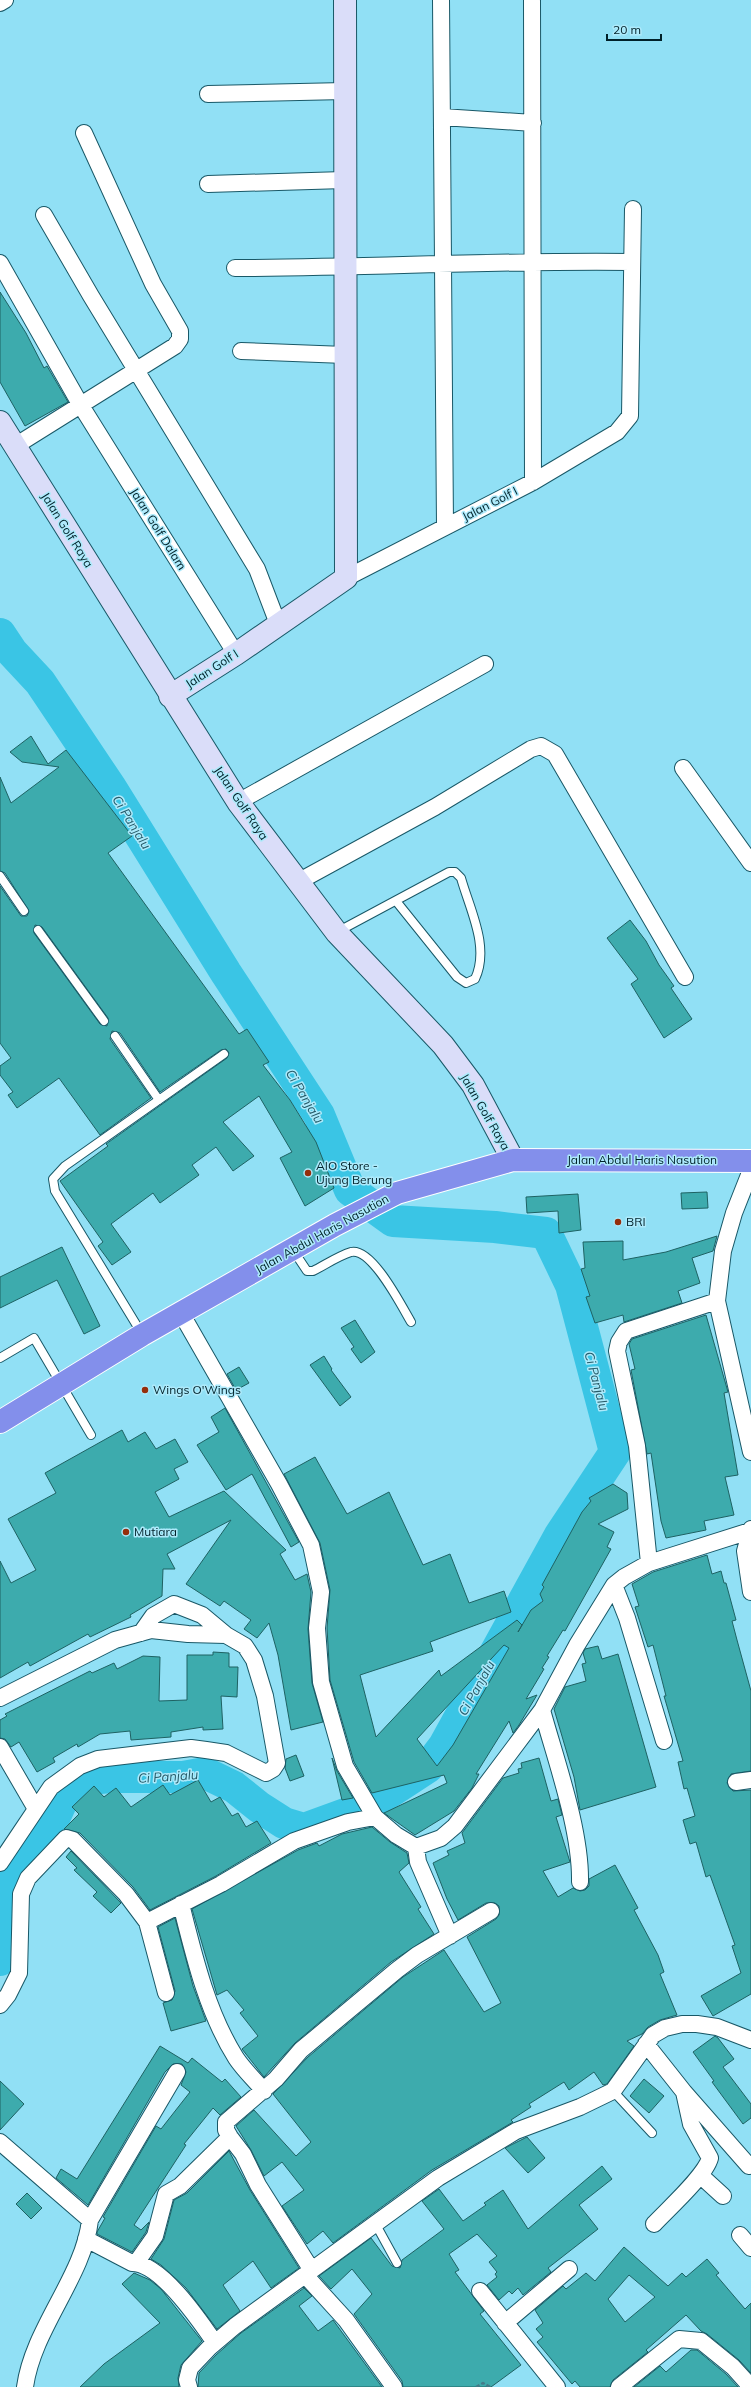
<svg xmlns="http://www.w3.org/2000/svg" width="751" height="2387" viewBox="0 0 751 2387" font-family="Mulish,sans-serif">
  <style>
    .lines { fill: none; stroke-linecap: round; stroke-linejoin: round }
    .river { stroke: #3ac5e5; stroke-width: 32 }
    .building { fill: #3dabad; stroke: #1e6263; fill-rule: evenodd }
    .lane-casing { stroke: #195867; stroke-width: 10 }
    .street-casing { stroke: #195867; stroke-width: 18 }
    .secondary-casing { stroke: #195867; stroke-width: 24 }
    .highway-casing { stroke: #fff; stroke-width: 24 }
    .path { stroke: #447b89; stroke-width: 2.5; stroke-dasharray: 4 2; stroke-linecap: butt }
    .lane { stroke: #fff; stroke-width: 8 }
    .street { stroke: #fff; stroke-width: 16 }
    .secondary { stroke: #daddf9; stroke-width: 22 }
    .highway { stroke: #838feb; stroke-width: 22 }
    .poi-dot { fill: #952e0b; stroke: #adeafb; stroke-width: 1.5 }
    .labels { text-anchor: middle; stroke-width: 3; stroke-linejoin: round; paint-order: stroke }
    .street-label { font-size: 12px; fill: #002129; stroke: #adeafb }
    .poi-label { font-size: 12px; fill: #002129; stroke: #adeafb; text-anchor: start }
    .water-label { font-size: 13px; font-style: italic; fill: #255b69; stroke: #adeafb }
  </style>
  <rect width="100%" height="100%" fill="#91e0f5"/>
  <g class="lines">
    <path class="river" d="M 0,634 L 12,652 L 40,682 L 111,788 L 226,973 L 319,1115 L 350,1190 L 393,1221 L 495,1227 L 546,1233 L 571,1285 L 615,1452 L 560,1535 L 444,1746 L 428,1767 L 370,1805 L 304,1829 L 284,1823 L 259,1807 L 234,1787 L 205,1773 L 183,1777 L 111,1777 L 89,1779 L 63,1799 L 46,1836 L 4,1893 L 0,1960"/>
  </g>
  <path class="building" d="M 0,292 L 26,333 L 44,368 L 47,366 L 68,402 L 25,426 L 0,382 Z
    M 31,736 L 48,764 L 66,750 L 132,836 L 108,853 L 239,1034 L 247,1029 L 269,1062 L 263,1065 L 290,1100 L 316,1142 L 334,1188 L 305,1206 L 280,1158 L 292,1152 L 259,1096 L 223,1122 L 254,1156 L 233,1171 L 216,1147 L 192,1165 L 199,1175 L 160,1203 L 153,1193 L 111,1224 L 131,1252 L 112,1265 L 98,1246 L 103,1242 L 60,1181 L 108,1146 L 106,1144 L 227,1058 L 229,1053 L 226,1049 L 221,1050 L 160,1092 L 120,1033 L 112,1031 L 110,1039 L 151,1098 L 100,1135 L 59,1078 L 17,1108 L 8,1095 L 13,1092 L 0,1075 L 0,1066 L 11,1058 L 0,1043 L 0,886 L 21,916 L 27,916 L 29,911 L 5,873 L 0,871 L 0,777 L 11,803 L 59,767 L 22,762 L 10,752 ZM 35,925 L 42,927 L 108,1018 L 107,1026 L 100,1024 L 34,933 Z
    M 630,920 L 646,941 L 659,965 L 674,986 L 671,988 L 692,1019 L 664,1038 L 631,984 L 638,979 L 607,938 Z
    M 707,1192 L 708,1208 L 682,1209 L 681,1193 Z
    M 578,1194 L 581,1230 L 559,1233 L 558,1211 L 527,1213 L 526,1197 Z
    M 717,1236 L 713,1251 L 692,1258 L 700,1283 L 678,1291 L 682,1303 L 624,1322 L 623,1315 L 595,1323 L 586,1297 L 590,1296 L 581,1269 L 585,1268 L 583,1242 L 623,1241 L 623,1260 L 666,1252 Z
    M 62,1247 L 100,1326 L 84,1334 L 57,1280 L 0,1308 L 0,1277 Z
    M 706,1315 L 728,1392 L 724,1393 L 738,1475 L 725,1477 L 734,1515 L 704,1521 L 706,1530 L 666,1538 L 661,1521 L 651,1453 L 647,1454 L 631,1370 L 635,1369 L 629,1344 L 632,1339 Z
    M 355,1320 L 375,1352 L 361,1363 L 351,1349 L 354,1347 L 341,1328 Z
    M 324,1356 L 332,1369 L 331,1370 L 351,1397 L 340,1406 L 310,1365 Z
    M 239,1367 L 249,1383 L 236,1390 L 227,1374 Z
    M 225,1408 L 299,1542 L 291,1547 L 252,1474 L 226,1490 L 197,1445 L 219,1432 L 211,1417 Z
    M 122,1430 L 128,1442 L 145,1432 L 156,1449 L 175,1439 L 188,1462 L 174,1469 L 179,1479 L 155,1492 L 169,1517 L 224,1491 L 286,1550 L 280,1554 L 295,1580 L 307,1574 L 311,1592 L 308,1629 L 312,1683 L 323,1722 L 291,1730 L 278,1655 L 269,1623 L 257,1638 L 244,1629 L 251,1620 L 224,1601 L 220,1606 L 186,1584 L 231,1520 L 167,1554 L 175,1569 L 163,1569 L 162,1596 L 130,1615 L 131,1617 L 90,1637 L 88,1634 L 30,1666 L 28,1662 L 0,1678 L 0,1561 L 11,1583 L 36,1570 L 8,1519 L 56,1493 L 45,1473 Z
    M 315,1457 L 347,1514 L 389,1492 L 423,1565 L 450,1554 L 469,1603 L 504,1591 L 511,1612 L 430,1642 L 433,1651 L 360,1675 L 376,1737 L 439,1670 L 441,1676 L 517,1620 L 522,1625 L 518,1632 L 531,1610 L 543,1601 L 540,1594 L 544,1587 L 542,1585 L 582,1512 L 591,1501 L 589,1498 L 613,1484 L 627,1493 L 628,1509 L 598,1524 L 614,1532 L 607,1547 L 611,1549 L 565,1631 L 563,1630 L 547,1656 L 549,1657 L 542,1668 L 544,1669 L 526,1699 L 537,1695 L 519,1725 L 513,1733 L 509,1721 L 476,1774 L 479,1774 L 472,1788 L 454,1811 L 415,1835 L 384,1813 L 447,1783 L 444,1775 L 372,1793 L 354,1762 L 330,1680 L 327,1628 L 330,1590 L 320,1543 L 284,1474 ZM 504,1645 L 509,1648 L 453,1745 L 437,1766 L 417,1739 Z
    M 707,1555 L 712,1574 L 721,1571 L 724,1583 L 726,1583 L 736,1620 L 732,1621 L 737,1640 L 751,1691 L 751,1771 L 731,1774 L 727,1783 L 733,1791 L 751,1790 L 751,1994 L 713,2016 L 701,1996 L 741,1973 L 732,1946 L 735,1945 L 710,1875 L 706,1877 L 696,1842 L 690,1844 L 683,1820 L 695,1816 L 687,1788 L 684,1789 L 678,1762 L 683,1761 L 664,1696 L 666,1696 L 653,1645 L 648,1647 L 635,1607 L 639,1606 L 632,1584 L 653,1572 Z
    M 598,1646 L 602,1659 L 618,1654 L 656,1787 L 580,1810 L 574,1777 L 554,1709 L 565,1687 L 586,1681 L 582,1664 L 586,1663 L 583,1653 L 585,1649 Z
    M 213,1652 L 229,1653 L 229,1667 L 238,1667 L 237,1697 L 221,1696 L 223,1729 L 203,1730 L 203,1727 L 171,1732 L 171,1737 L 131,1740 L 130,1731 L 100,1734 L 78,1747 L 77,1744 L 53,1758 L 55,1762 L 37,1772 L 19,1742 L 11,1747 L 5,1739 L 0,1738 L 0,1720 L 7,1716 L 5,1714 L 90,1671 L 92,1673 L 114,1663 L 117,1669 L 143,1656 L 160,1657 L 159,1701 L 187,1700 L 187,1655 L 213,1655 Z
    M 296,1755 L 304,1776 L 290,1781 L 285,1768 L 286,1759 Z
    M 332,1758 L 337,1771 L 353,1798 L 342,1800 Z
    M 539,1758 L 551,1801 L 558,1799 L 562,1815 L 556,1817 L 570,1862 L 543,1871 L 558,1897 L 573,1888 L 580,1891 L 585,1890 L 589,1886 L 589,1879 L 615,1865 L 638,1908 L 634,1910 L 658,1955 L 664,1972 L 660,1974 L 677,2015 L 660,2020 L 648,2027 L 642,2034 L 627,2041 L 634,2046 L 607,2084 L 603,2085 L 594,2072 L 569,2090 L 564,2082 L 529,2104 L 531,2107 L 511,2120 L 513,2122 L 432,2170 L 333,2243 L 323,2231 L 307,2244 L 282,2206 L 304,2190 L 282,2162 L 264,2176 L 251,2150 L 236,2126 L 254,2110 L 296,2156 L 311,2142 L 273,2094 L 308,2057 L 403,1977 L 444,1950 L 484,2012 L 501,2003 L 467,1937 L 496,1919 L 499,1915 L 499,1906 L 495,1903 L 486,1903 L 458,1920 L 447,1899 L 433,1863 L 449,1855 L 447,1851 L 465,1843 L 462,1833 L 503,1778 L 519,1773 L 518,1769 L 522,1768 L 521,1763 Z
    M 198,1780 L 211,1802 L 220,1797 L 232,1816 L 238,1813 L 246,1827 L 257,1821 L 271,1843 L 216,1876 L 150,1910 L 133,1887 L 80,1833 L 64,1829 L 79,1814 L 72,1807 L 94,1786 L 104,1797 L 116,1788 L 131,1807 L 163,1785 L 170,1795 Z
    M 372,1827 L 390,1842 L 407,1853 L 409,1863 L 399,1872 L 421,1907 L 418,1909 L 434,1934 L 391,1962 L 295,2043 L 264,2077 L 242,2049 L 258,2036 L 240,2013 L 244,2010 L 227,1990 L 217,1995 L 192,1909 L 298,1850 L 317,1843 L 319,1846 L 342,1834 Z
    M 71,1851 L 121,1903 L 111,1913 L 93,1896 L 97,1892 L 74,1870 L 77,1868 L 66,1857 Z
    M 175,1918 L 193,1986 L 206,2021 L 171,2031 L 163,2003 L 172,2000 L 175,1991 L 158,1927 Z
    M 715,2036 L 718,2038 L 734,2059 L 723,2067 L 751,2104 L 751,2118 L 743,2124 L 712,2082 L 714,2081 L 693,2052 Z
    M 160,2046 L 188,2063 L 192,2058 L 222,2082 L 225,2079 L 241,2097 L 220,2115 L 213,2108 L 184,2144 L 186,2145 L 134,2225 L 141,2230 L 149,2222 L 146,2232 L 132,2252 L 97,2234 L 97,2232 L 105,2218 L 103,2217 L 156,2126 L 161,2129 L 190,2092 L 181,2085 L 186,2072 L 182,2064 L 173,2064 L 165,2072 L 88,2205 L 56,2178 L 61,2169 L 77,2179 Z
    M 644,2079 L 664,2096 L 649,2113 L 630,2096 Z
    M 0,2081 L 24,2104 L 0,2130 Z
    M 527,2137 L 545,2158 L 528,2173 L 505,2148 Z
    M 229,2151 L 250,2190 L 299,2268 L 271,2288 L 253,2261 L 223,2285 L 240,2311 L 217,2329 L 186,2288 L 161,2265 L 151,2259 L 164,2239 L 174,2200 L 187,2193 Z
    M 602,2166 L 612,2179 L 579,2205 L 598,2229 L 548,2268 L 551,2272 L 523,2295 L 518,2288 L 512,2294 L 509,2291 L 499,2300 L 487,2285 L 497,2277 L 495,2274 L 497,2272 L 489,2262 L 497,2256 L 477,2234 L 449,2254 L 459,2270 L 455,2272 L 484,2311 L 480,2314 L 521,2365 L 491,2387 L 403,2387 L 402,2381 L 354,2314 L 372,2294 L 352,2269 L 331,2289 L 319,2276 L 371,2238 L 392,2266 L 400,2268 L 402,2260 L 444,2229 L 422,2201 L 439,2189 L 463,2221 L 486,2205 L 484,2203 L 503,2190 L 528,2229 Z
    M 27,2193 L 42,2208 L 31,2219 L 16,2204 Z
    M 624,2247 L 668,2286 L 682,2273 L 686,2277 L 707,2259 L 719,2273 L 716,2275 L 745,2309 L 751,2303 L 751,2373 L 739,2360 L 707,2334 L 701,2331 L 686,2315 L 646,2350 L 648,2352 L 613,2380 L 610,2387 L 580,2387 L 575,2381 L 572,2384 L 537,2342 L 543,2337 L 536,2329 L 543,2323 L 535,2310 L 563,2286 L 566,2289 L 586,2273 L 595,2281 ZM 629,2275 L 655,2297 L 625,2322 L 608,2299 Z
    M 134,2273 L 150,2280 L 161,2289 L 202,2341 L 181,2365 L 178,2378 L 179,2387 L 80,2387 L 104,2364 L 160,2323 L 122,2284 Z
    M 304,2288 L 312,2296 L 299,2306 L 318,2331 L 333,2320 L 382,2387 L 198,2387 L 199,2373 L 216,2355 L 241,2333 Z
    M 691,2350 L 697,2350 L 726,2374 L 738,2387 L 634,2387 L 660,2366 L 666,2372 Z"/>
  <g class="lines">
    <g class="lane-casing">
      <path id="lane" d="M 0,876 L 24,911
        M 38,930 L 104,1021
        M 337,932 L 449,872 L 455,872 L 461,878 C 470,910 490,947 475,979 L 466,983 L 457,977 L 396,901
        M 115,1036 L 159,1100
        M 293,1250 L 307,1271 L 313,1271 C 325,1265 338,1256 351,1252 C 372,1247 402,1307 411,1322
        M 142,1334 L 55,1191 L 53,1179 L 65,1166 L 224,1054
        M 0,1358 L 34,1338 L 91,1435
        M 613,2091 L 652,2133
        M 375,2223 L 397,2263"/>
    </g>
    <g class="street-casing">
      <path id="street" d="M 441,0 L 445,527
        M 532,1 L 533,482
        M 0,3 L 5,0
        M 208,94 L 345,91
        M 442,117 L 533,123
        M 208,184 L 344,180
        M 44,215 L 91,296 L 257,569 L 278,624
        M 0,263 L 80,404 L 236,654
        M 235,268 C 367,268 500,260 632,262
        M 241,351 L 345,355
        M 15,446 L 175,346 L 180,339 L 180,331 L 153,284 L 84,133
        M 346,578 L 533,482 L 617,432 L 630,416 L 633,209
        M 683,768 L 751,863
        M 238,802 L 485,664
        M 298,884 L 305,878 L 435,807 L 531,749 L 541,746 L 555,754 L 685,977
        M 751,1170 L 734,1213 L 723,1251 L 717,1301 L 751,1452
        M 181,1313 L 279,1484 L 311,1545 L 321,1592 L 317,1628 L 321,1682 L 345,1766 L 375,1817 L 396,1835 L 416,1847 L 441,1838 L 455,1826 L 542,1710 L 577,1645 L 614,1585 L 624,1577 L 649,1563 L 750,1531
        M 751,1529 L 745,1551 L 751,1592
        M 649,1563 L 637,1446 L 617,1351 L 619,1342 L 626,1331 L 717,1301
        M 614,1585 L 627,1618 L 664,1741
        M 141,1633 L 153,1616 L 174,1604 L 202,1615 L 226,1635
        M 0,1698 L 115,1640 L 151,1630 L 188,1634 L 226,1635 L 245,1646 L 254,1660 L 265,1696 L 277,1763 L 273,1769 L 266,1773 L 226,1753 L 206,1750 L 191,1748 L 98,1759 L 80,1766 L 51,1787 L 0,1863
        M 542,1710 C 556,1761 581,1830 580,1882
        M 0,1747 L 36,1809
        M 736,1782 L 751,1780
        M 416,1847 L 418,1862 L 450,1936
        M 181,1904 C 194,1956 207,2012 236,2058 C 244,2070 255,2080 264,2091
        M 147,1922 L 166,1993
        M 0,2005 L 8,1995 L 19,1973 L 21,1894 L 28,1878 L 66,1838 L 73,1840 L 126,1894 L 147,1922 L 221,1884 L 294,1841 L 348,1822 L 375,1817
        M 646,2044 L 684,2092 L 691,2124 L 710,2158 C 705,2176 668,2209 654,2224
        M 684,2092 L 749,2166
        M 0,2142 L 90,2220 C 84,2276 33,2328 25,2387
        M 700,2175 L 723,2196
        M 90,2220 L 177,2072
        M 740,2235 L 751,2248
        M 86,2239 L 132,2263 C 161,2263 200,2321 215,2343
        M 136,2263 L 155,2236 L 166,2194 L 180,2186 L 230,2137
        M 311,2269 L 258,2185 L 243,2154 L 230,2137 L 226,2130 L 226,2122 L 276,2079 L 301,2050 L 397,1970 L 417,1955 L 491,1911
        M 480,2291 L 557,2387
        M 505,2323 L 569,2269
        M 189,2387 L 187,2380 L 190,2368 L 209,2348 L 235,2326 L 305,2275
        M 394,2387 L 346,2320 L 305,2275 L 438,2178 L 516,2131 L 580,2107 L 613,2091 L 653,2035 L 665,2028 L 682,2024 L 697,2024 L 717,2027 L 751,2040
        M 619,2387 L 679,2339 L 701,2341 L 733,2367 L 751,2387"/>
    </g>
    <g class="secondary-casing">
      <path id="secondary" d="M 0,422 L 238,802 L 337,933 L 443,1045 L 473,1085 L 513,1160
        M 170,696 L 236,654 L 346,578 L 345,0"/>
    </g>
    <g class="highway-casing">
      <path id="highway" d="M 0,1422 L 142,1335 L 335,1225 L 397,1193 L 513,1160 L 751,1161"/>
    </g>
    <path class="path" d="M 476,2387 L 483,2383 L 490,2387"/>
    <use href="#lane" class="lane"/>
    <use href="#street" class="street"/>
    <use href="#secondary" class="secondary"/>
    <use href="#highway" class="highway"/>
  </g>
  <g class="poi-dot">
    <circle cx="308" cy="1173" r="4"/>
    <circle cx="618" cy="1222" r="4"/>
    <circle cx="145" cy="1390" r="4"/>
    <circle cx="126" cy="1532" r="4"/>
  </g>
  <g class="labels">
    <g class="street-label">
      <text transform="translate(490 504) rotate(-27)" y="4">Jalan Golf I</text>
      <text transform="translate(158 529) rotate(58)" y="4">Jalan Golf Dalam</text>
      <text transform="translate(67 530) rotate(58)" y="4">Jalan Golf Raya</text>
      <text transform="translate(212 669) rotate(-33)" y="4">Jalan Golf I</text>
      <text transform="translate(241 803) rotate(56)" y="4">Jalan Golf Raya</text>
      <text transform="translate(485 1112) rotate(60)" y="4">Jalan Golf Raya</text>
      <text x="642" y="1164">Jalan Abdul Haris Nasution</text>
      <text transform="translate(322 1234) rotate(-29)" y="4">Jalan Abdul Haris Nasution</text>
    </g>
    <g class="poi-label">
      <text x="316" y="1170">AIO Store -<tspan x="316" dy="14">Ujung Berung</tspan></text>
      <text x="626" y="1226">BRI</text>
      <text x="153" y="1394">Wings O'Wings</text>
      <text x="134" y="1536">Mutiara</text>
    </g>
    <g class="water-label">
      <text transform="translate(132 822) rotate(58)" y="5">Ci Panjalu</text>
      <text transform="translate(305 1096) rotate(59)" y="5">Ci Panjalu</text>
      <text transform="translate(597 1381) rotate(75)" y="5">Ci Panjalu</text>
      <text transform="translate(476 1688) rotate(-61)" y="5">Ci Panjalu</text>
      <text transform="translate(168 1776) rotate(-4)" y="5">Ci Panjalu</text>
    </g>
  </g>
  <path d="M607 34v6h54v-6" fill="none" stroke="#002129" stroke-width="2"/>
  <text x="613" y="34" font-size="12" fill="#002129" stroke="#adeafb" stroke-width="3" paint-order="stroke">20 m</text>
</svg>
